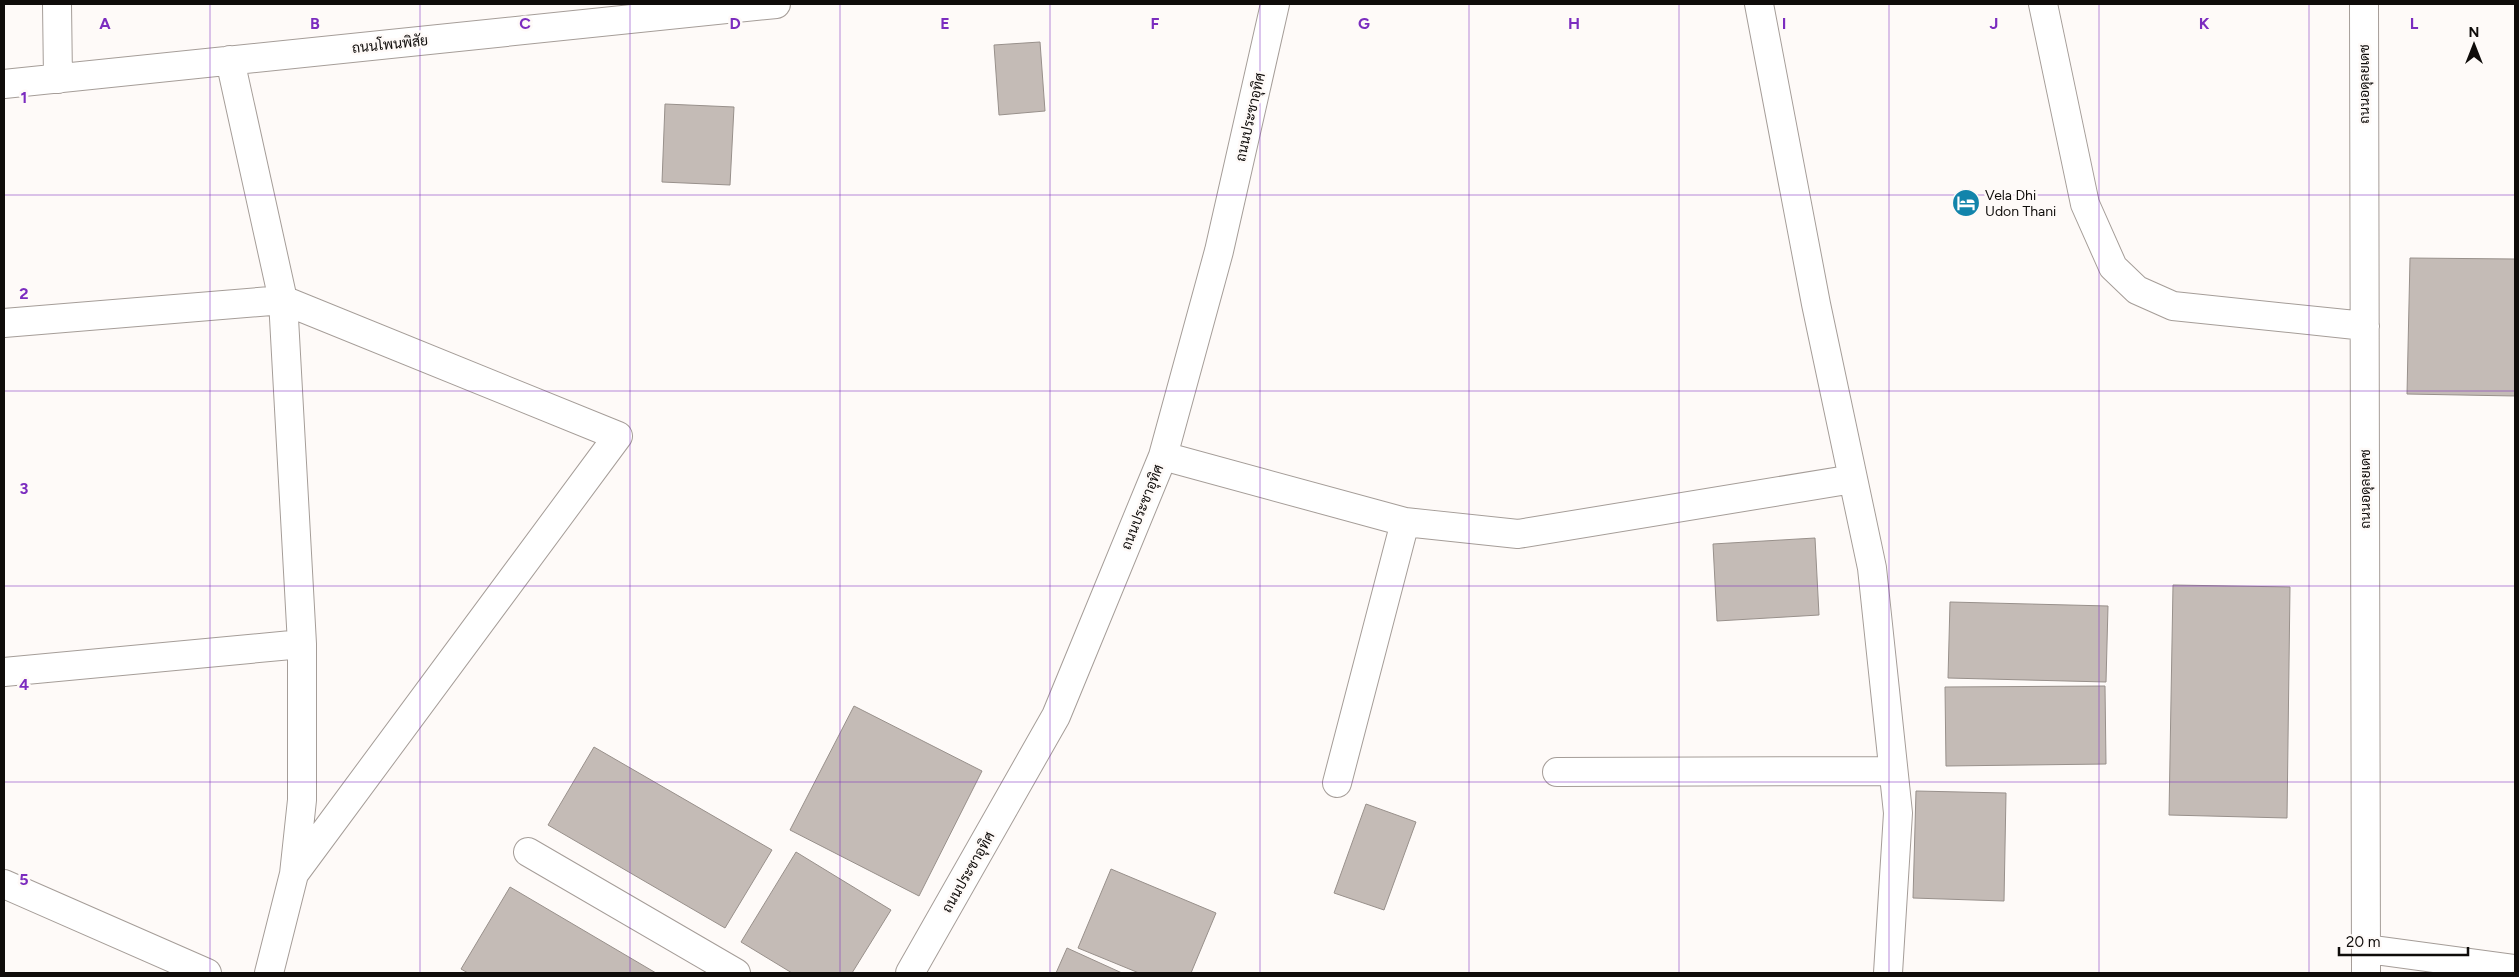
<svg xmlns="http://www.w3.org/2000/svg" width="2519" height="977" viewBox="0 0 2519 977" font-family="Figtree,Sarabun,sans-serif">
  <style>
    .building { fill: #c4bbb6; stroke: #98908b }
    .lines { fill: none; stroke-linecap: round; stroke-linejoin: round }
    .minor-casing { stroke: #a59d98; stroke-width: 30 }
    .minor { stroke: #fff; stroke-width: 28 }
    .grid { fill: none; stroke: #7b2cbf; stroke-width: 1; stroke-opacity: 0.55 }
    .labels { text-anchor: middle; stroke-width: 5; stroke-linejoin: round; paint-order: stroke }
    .street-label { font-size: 14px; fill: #0f0c0a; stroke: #fefaf8 }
    .poi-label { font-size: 14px; fill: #0f0c0a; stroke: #fefaf8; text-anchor: start }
    .grid-label { font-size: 16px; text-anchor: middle; font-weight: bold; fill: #7b2cbf; stroke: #fefaf8; stroke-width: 5; stroke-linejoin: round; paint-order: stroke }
  </style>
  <rect width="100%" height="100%" fill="#fefaf8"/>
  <path class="building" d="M 1040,42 L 1045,111 L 999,115 L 994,45 Z
    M 665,104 L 734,107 L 730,185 L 662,182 Z
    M 2410,258 L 2515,259 L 2515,396 L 2407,394 Z
    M 1815,538 L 1819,615 L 1717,621 L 1713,544 Z
    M 2173,585 L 2290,587 L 2287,818 L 2169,815 Z
    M 1950,602 L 2108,606 L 2106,682 L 1948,678 Z
    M 2105,686 L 2106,764 L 1946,766 L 1945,687 Z
    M 854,706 L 982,771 L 919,896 L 790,830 Z
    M 594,747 L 772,850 L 725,928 L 548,825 Z
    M 1916,791 L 2006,793 L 2004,901 L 1913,898 Z
    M 1366,804 L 1416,822 L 1384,910 L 1334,893 Z
    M 796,852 L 891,910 L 852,973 L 792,973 L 741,942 Z
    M 1111,869 L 1216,913 L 1191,973 L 1139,973 L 1078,948 Z
    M 510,887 L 656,973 L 468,973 L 461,969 Z
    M 1067,948 L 1122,973 L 1056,973 Z"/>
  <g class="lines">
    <g class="minor-casing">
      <path id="minor" d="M 57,4 L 58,79
        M 1759,4 L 1816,304 L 1872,568 L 1898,813 L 1888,973
        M 2043,4 L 2085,204 L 2113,267 L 2137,290 L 2173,306 L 2365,326
        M 2364,4 L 2366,973
        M 230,60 L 283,300 L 302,644 L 302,800 L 294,874 L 269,973
        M 4,84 L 776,4
        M 4,323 L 283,300 L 618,436 L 294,874
        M 1163,456 L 1405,522 L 1518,534 L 1853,479
        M 4,672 L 302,644
        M 1557,772 L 1893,771
        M 1337,783 L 1405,522
        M 528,852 L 736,973
        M 4,884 L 207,973
        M 2367,949 L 2515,969
        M 910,973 L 1056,716 L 1163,456 L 1219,251 L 1275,4"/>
    </g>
    <use href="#minor" class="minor"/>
  </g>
  <path class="grid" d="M 210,4 L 210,973M 420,4 L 420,973M 630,4 L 630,973M 840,4 L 840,973M 1050,4 L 1050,973M 1260,4 L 1260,973M 1469,4 L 1469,973M 1679,4 L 1679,973M 1889,4 L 1889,973M 2099,4 L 2099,973M 2309,4 L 2309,973M 4,195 L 2515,195M 4,391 L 2515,391M 4,586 L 2515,586M 4,782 L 2515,782"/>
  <defs>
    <g id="hotel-disc" transform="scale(1.4375)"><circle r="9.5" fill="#1284ab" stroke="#fefaf8"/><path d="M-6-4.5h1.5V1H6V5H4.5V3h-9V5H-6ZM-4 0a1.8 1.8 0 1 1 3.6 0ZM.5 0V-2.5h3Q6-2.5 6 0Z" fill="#fff"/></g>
  </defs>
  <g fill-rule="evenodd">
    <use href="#hotel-disc" x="1966" y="203"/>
  </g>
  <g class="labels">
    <g class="street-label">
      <text transform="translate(390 44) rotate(-6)" y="5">ถนนโพนพิสัย</text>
      <text transform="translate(2364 84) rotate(-90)" y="5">ถนนอดุลยเดช</text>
      <text transform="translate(1250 117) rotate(-77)" y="5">ถนนประชาอุทิศ</text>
      <text transform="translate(2365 489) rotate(-90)" y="5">ถนนอดุลยเดช</text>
      <text transform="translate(1142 507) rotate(-68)" y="5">ถนนประชาอุทิศ</text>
      <text transform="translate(968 872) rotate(-60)" y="5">ถนนประชาอุทิศ</text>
    </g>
    <g class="poi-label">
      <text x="1985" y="200">Vela Dhi<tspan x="1985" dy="16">Udon Thani</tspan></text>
    </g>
  </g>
  <g class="grid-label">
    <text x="105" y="29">A</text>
    <text x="315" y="29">B</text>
    <text x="525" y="29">C</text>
    <text x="735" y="29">D</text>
    <text x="945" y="29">E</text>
    <text x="1155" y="29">F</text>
    <text x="1364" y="29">G</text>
    <text x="1574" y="29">H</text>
    <text x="1784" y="29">I</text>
    <text x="1994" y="29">J</text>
    <text x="2204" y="29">K</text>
    <text x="2414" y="29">L</text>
    <text x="24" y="103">1</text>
    <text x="24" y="299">2</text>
    <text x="24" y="494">3</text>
    <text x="24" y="690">4</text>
    <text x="24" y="885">5</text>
  </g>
  <rect width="2519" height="977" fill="none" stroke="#0f0c0a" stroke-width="10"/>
  <g transform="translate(2474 45)" stroke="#fefaf8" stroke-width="4" paint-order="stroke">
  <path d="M0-4L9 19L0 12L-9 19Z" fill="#0f0c0a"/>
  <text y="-8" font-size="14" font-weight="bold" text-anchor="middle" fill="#0f0c0a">N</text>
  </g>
  <path d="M2339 947v8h129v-8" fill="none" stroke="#0f0c0a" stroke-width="2.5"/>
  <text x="2346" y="947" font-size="15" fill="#0f0c0a" stroke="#fefaf8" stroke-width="4" paint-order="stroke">20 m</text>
</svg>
